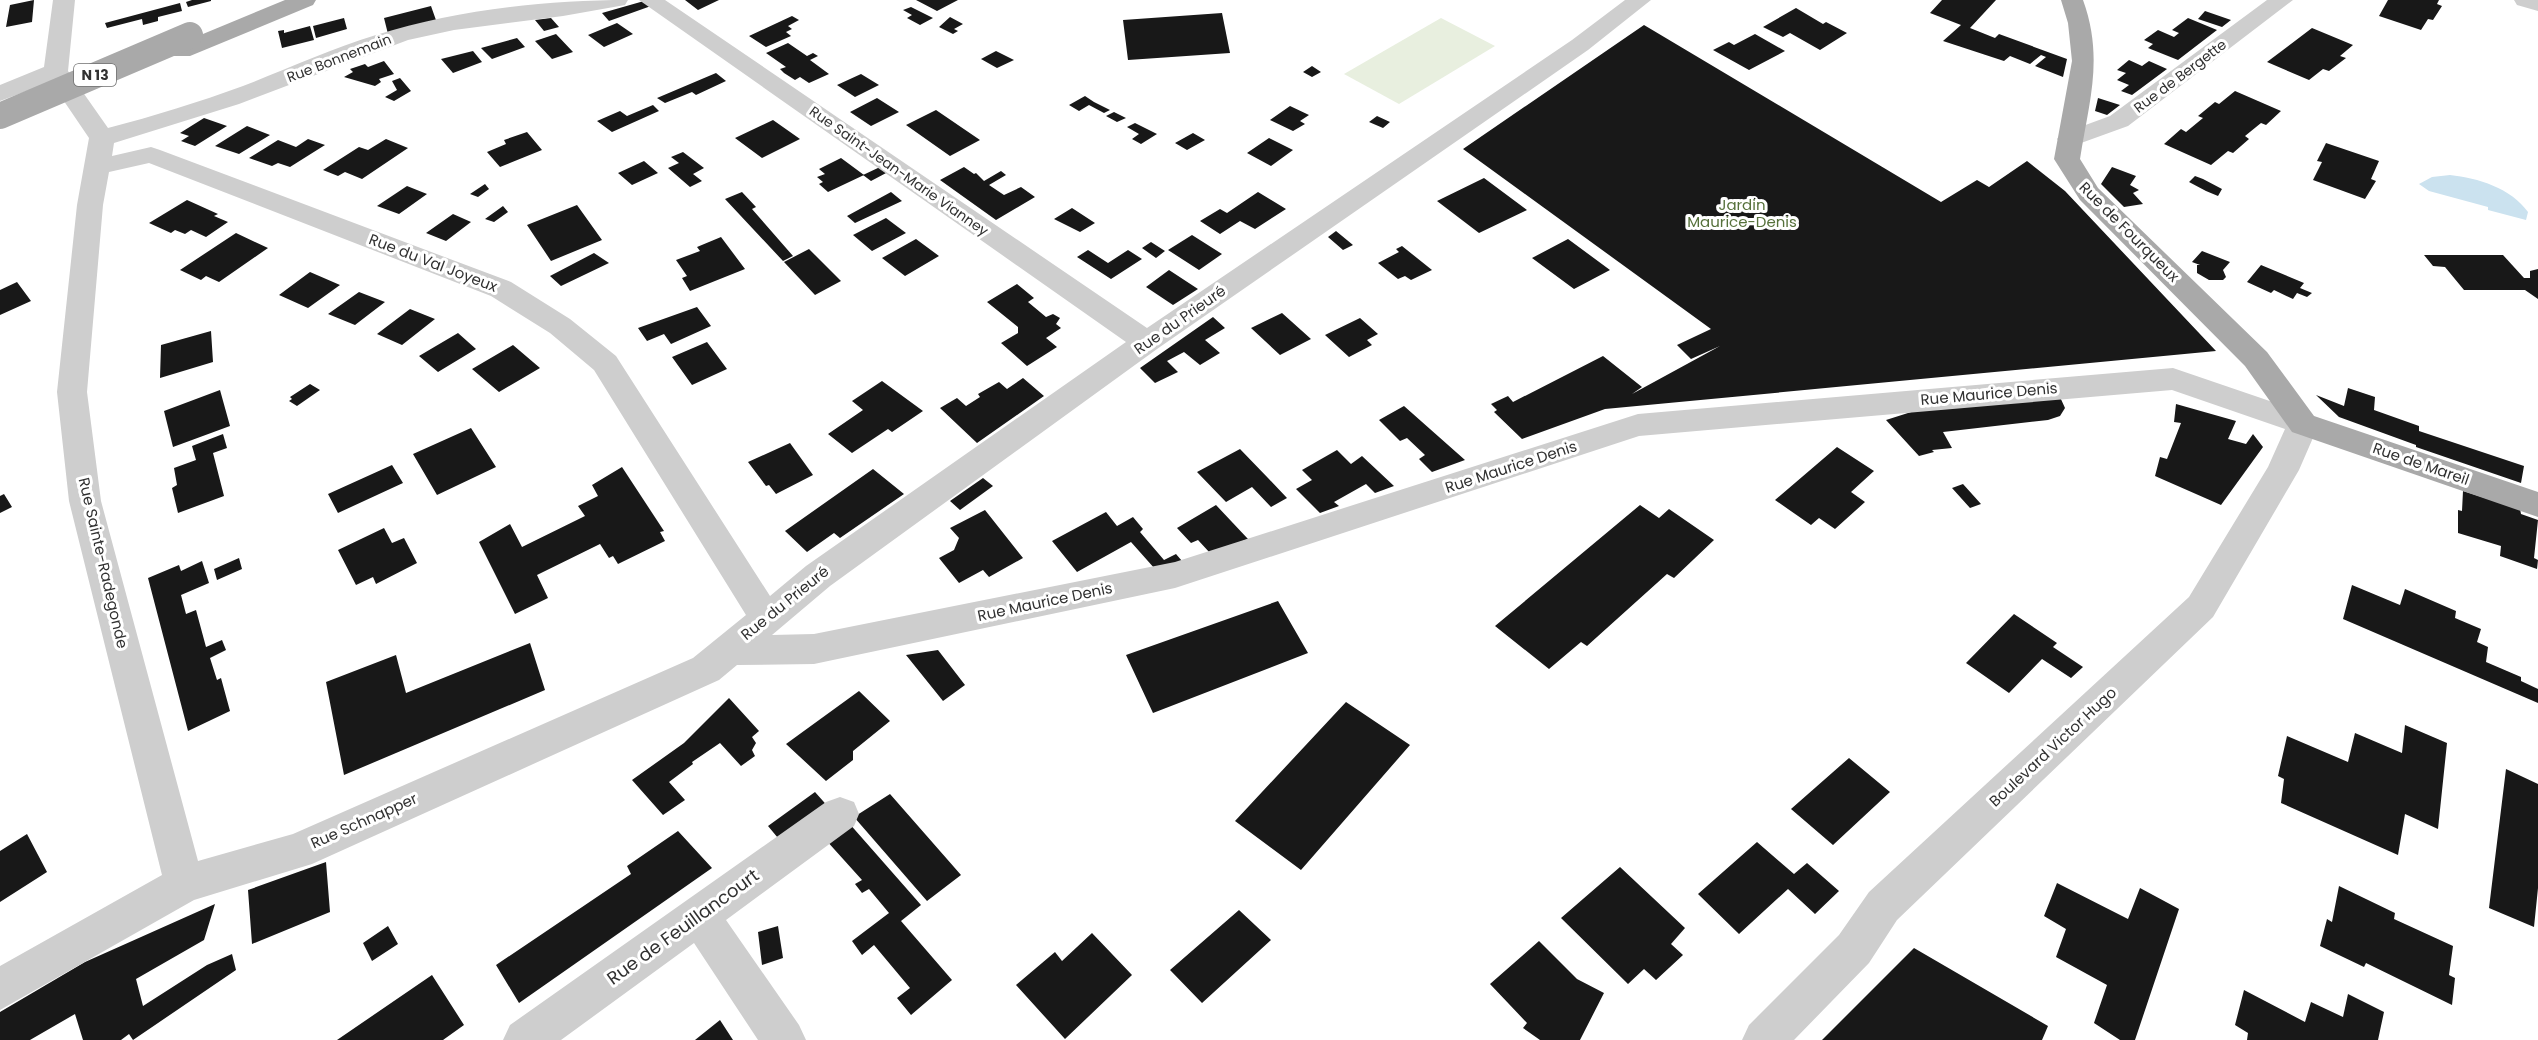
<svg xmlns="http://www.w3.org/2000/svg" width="2538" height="1040" viewBox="0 0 2538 1040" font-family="Poppins,sans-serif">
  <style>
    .green { fill: #e8efdf }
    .water { fill: #cbe2ef }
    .building { fill: #181818 }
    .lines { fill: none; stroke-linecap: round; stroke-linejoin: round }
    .minor { fill: #cecece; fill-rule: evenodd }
    .major { fill: #a9a9a9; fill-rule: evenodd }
    .major-bridge { stroke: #a9a9a9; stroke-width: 26 }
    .labels { text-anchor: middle; stroke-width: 6; stroke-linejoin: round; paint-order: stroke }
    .far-street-label { font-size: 14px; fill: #313131; stroke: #fff }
    .shield { fill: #fff; stroke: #6f6f6f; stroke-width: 1.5 }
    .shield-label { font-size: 14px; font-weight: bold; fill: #313131 }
    .park-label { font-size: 15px; fill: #56713b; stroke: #fff }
    .street-label { font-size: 15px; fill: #313131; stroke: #fff }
    .near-street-label { font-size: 18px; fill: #313131; stroke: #fff }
  </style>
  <rect width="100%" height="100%" fill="#fff"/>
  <path class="green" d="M 1441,18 L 1495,46 L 1399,104 L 1344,74 Z"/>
  <path class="water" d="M 2450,175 C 2478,178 2511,188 2528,212 L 2526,220 L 2488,210 L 2488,207 L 2429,191 L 2419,184 L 2432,177 Z"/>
  <path class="building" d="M 34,0 L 32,22 L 6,27 L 10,5 Z
    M 192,0 L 211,0 L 211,1 L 188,7 L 186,2 Z
    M 685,0 L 719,0 L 698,10 Z
    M 916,0 L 958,0 L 937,11 Z
    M 1942,0 L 1996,0 L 1970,28 L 1995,38 L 1999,34 L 2067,59 L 2063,77 L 2035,66 L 2046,57 L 2041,55 L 2030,64 L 2010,56 L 2004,61 L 1943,41 L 1961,25 L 1930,13 Z
    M 2388,0 L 2439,0 L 2437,4 L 2442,6 L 2433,20 L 2428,19 L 2421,30 L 2379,16 Z
    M 644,1 L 651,6 L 609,21 L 602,13 Z
    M 180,3 L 182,11 L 158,17 L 158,21 L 143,25 L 142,19 L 107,28 L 105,23 Z
    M 431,6 L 437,23 L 388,34 L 384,18 Z
    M 911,7 L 933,18 L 920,25 L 907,18 L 912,15 L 903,10 Z
    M 1796,8 L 1823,24 L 1826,22 L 1847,33 L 1820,50 L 1790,33 L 1783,37 L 1763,27 Z
    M 2205,11 L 2231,20 L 2222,27 L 2198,19 Z
    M 1222,13 L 1230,53 L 1128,60 L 1123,20 Z
    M 792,16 L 799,20 L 788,26 L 792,29 L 786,32 L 791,36 L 766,47 L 749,36 Z
    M 950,17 L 963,24 L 954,29 L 958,31 L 953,34 L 939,27 Z
    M 344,18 L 347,29 L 316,38 L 313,26 Z
    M 551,18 L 559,27 L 544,31 L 535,20 Z
    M 2188,18 L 2217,30 L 2178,60 L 2148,48 L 2153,44 L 2144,40 L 2158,30 L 2174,37 L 2179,33 L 2172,30 Z
    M 617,23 L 633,34 L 604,47 L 588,35 Z
    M 1644,25 L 1941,202 L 1977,180 L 1989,187 L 2027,161 L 2065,191 L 2216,351 L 1605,409 L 1522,439 L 1494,412 L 1497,410 L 1491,404 L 1508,396 L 1513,402 L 1603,356 L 1642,387 L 1632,394 L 1720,346 L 1691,359 L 1677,345 L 1711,329 L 1463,149 Z
    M 310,26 L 314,40 L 282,48 L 278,31 L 284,30 L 284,33 Z
    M 2312,28 L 2353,45 L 2340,56 L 2346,58 L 2329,71 L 2323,69 L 2309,80 L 2267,62 Z
    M 556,34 L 573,52 L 552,59 L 535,41 Z
    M 1755,34 L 1785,51 L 1749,70 L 1713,50 L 1729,42 L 1734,45 Z
    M 517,38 L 525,47 L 492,59 L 481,48 Z
    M 788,43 L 807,56 L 813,53 L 818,56 L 810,60 L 829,74 L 809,83 L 800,77 L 795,80 L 784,73 L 780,69 L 786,67 L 766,53 Z
    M 473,51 L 482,62 L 453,73 L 441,59 Z
    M 996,51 L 1014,60 L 997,68 L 981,59 Z
    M 2129,60 L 2142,66 L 2149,61 L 2167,69 L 2132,95 L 2121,91 L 2129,85 L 2117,80 L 2126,73 L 2117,70 Z
    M 384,61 L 394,74 L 379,79 L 381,82 L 375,86 L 344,77 L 353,72 L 350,69 L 365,64 L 368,67 Z
    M 1312,66 L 1321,72 L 1312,77 L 1303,72 Z
    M 716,73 L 726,81 L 696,95 L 692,92 L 665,103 L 657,98 Z
    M 861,74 L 879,85 L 855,97 L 837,85 Z
    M 400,78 L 411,91 L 394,101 L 385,97 L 397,90 L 392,81 Z
    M 2235,91 L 2281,111 L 2266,125 L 2261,123 L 2245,136 L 2249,139 L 2233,153 L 2228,151 L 2211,165 L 2164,144 L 2181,129 L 2186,132 L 2203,118 L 2198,116 L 2215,102 L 2219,104 Z
    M 1085,96 L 1094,102 L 1110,110 L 1104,113 L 1089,105 L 1079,111 L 1069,105 Z
    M 877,98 L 899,112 L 871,126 L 850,112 Z
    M 2098,98 L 2120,105 L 2107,115 L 2095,111 Z
    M 653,105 L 659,111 L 612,132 L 597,121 L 620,111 L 627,116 Z
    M 1290,106 L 1309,115 L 1300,121 L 1305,124 L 1293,131 L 1270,120 Z
    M 936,110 L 980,140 L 950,156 L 906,125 Z
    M 1114,112 L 1126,118 L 1117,122 L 1106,116 Z
    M 1377,116 L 1390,122 L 1383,128 L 1369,122 Z
    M 204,118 L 227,126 L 195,146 L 181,141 L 189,136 L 180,133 Z
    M 773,120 L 800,139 L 762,158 L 735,138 Z
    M 1135,123 L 1157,134 L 1141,144 L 1132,139 L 1139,134 L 1127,127 Z
    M 247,126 L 270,135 L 239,154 L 215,146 Z
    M 527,132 L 542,150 L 500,167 L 487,152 L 506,144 L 504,140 Z
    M 1193,133 L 1205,140 L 1187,150 L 1175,143 Z
    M 1269,138 L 1293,150 L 1271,166 L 1247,153 Z
    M 308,139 L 325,145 L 290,167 L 278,163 L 272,166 L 249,158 L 278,140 L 296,147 Z
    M 386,139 L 408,148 L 362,179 L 345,172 L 338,176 L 323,170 L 359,147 L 368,150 Z
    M 2326,143 L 2379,161 L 2371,179 L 2376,181 L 2365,199 L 2313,180 L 2322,162 L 2317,161 Z
    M 683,152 L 704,168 L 693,174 L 702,181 L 690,187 L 668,168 L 679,163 L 671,157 Z
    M 841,158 L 864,175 L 828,192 L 819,184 L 823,182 L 817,177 L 825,174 L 819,169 Z
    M 644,161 L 658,173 L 632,185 L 618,173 Z
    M 880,167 L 888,172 L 871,181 L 863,175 Z
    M 964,167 L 974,174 L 976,173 L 984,181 L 1001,171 L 1006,175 L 989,185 L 1004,195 L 1021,187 L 1035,197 L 996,220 L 940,180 Z
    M 2112,167 L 2136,176 L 2130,185 L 2139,190 L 2133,193 L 2143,204 L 2124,207 L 2101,184 Z
    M 2195,176 L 2203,179 L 2222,189 L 2218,196 L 2206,191 L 2189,182 Z
    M 1484,178 L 1527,210 L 1479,233 L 1437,201 Z
    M 485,184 L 489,189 L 478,197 L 470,194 Z
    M 407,186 L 427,194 L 399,214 L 377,206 Z
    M 742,192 L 756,207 L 752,209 L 793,256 L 783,261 L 725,199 Z
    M 891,192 L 902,201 L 855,223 L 847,216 Z
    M 1258,192 L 1286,209 L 1255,229 L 1240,221 L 1220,234 L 1200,221 L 1220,209 L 1227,213 Z
    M 187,200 L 218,214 L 214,216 L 228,222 L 206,237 L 191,230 L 185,234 L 175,230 L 171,233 L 149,223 Z
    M 577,205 L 602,240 L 551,261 L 527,225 Z
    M 503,206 L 508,212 L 494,222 L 485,219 Z
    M 1072,208 L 1095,223 L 1080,232 L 1054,219 Z
    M 453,214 L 471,222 L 446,241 L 426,233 Z
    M 886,218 L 906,233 L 872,251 L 853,235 Z
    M 1336,231 L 1353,245 L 1343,250 L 1328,237 Z
    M 236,233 L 268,248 L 219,282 L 206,276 L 201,280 L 180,270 Z
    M 1192,235 L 1222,254 L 1199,270 L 1168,250 Z
    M 721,237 L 745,269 L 690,291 L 682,278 L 687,276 L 676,260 L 700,251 L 697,247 Z
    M 916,239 L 939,256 L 905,276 L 882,258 Z
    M 1568,239 L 1610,270 L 1574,289 L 1532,258 Z
    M 1151,242 L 1165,251 L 1156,258 L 1142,248 Z
    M 1402,246 L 1432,270 L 1411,280 L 1405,276 L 1398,279 L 1378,263 L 1399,252 L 1396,249 Z
    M 809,249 L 841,281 L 815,295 L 784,262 Z
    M 1088,250 L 1108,263 L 1128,250 L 1142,259 L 1111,279 L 1077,257 Z
    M 2202,251 L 2230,262 L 2223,270 L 2226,277 L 2223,280 L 2209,280 L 2197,273 L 2197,265 L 2200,265 L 2192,262 Z
    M 594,253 L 609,263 L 561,286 L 550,276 Z
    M 2424,255 L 2503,255 L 2524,278 L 2530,278 L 2530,271 L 2538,269 L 2538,299 L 2525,290 L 2464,290 L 2445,267 L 2433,266 Z
    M 2261,265 L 2304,283 L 2300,288 L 2312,293 L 2307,297 L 2297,293 L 2293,299 L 2274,290 L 2271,293 L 2247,282 Z
    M 1169,270 L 1198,289 L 1173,305 L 1146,287 Z
    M 310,272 L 340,285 L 308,308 L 279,295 Z
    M 17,282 L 31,301 L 0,315 L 0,290 Z
    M 1017,284 L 1034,298 L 1028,302 L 1046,317 L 1053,314 L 1060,318 L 1056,324 L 1061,328 L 1046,338 L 1057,347 L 1027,366 L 1001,343 L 1018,333 L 1018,327 L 987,302 Z
    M 359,292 L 385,302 L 355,325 L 328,314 Z
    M 697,307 L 711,326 L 671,344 L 664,334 L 647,341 L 638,328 Z
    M 410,309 L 435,319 L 402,345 L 377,334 Z
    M 1282,313 L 1311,339 L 1280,355 L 1251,328 Z
    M 1213,317 L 1225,328 L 1205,340 L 1220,353 L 1200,365 L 1184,352 L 1167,361 L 1178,372 L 1155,383 L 1140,368 Z
    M 1360,318 L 1378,334 L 1367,340 L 1372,345 L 1349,357 L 1325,335 Z
    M 211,331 L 213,362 L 160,378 L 161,345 Z
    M 458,333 L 476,349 L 438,372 L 419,356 Z
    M 707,342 L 727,369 L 692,385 L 672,357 Z
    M 513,345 L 540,368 L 499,392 L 472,369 Z
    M 1023,378 L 1044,396 L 977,443 L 940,408 L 957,398 L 966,406 L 980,397 L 978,394 L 999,382 L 1007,389 Z
    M 882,381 L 923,411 L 892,432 L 888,429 L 852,453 L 828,434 L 863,410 L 852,401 Z
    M 310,384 L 320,390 L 297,406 L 289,401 L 292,399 L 290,397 Z
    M 2348,388 L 2375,397 L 2374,410 L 2419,426 L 2419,431 L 2524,466 L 2521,483 L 2416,447 L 2416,445 L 2339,417 L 2316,395 L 2344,406 Z
    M 220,390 L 230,426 L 173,447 L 164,411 Z
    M 2060,397 L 2065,408 L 2060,416 L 2048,420 L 1943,432 L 1952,448 L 1932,450 L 1934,452 L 1919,456 L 1886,420 L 1930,406 Z
    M 2176,404 L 2236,421 L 2228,439 L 2246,444 L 2253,434 L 2263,447 L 2221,505 L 2155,476 L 2160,457 L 2167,459 L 2181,423 L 2174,422 Z
    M 1404,406 L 1465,460 L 1432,472 L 1419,459 L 1425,455 L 1407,438 L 1400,441 L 1379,420 Z
    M 471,428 L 496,467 L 437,495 L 413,454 Z
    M 223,434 L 227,448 L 213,453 L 224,496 L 178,513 L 172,488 L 177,485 L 174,468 L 196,460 L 192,446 Z
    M 790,443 L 813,475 L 776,494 L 769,485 L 766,486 L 748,462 Z
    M 1837,447 L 1874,471 L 1851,492 L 1865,502 L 1835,529 L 1819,518 L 1811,525 L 1775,500 Z
    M 1240,449 L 1268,478 L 1287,498 L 1271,507 L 1252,487 L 1226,502 L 1197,472 Z
    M 1337,450 L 1351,464 L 1362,456 L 1394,486 L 1375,493 L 1366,484 L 1334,502 L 1339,506 L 1320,513 L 1296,489 L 1312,480 L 1302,470 Z
    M 392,465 L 403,483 L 338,513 L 328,494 Z
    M 622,467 L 664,531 L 660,532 L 665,541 L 618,564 L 613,556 L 609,558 L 600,544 L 537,575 L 548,598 L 515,614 L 479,542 L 510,524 L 522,547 L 585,516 L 578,506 L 598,496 L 592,485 Z
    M 873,469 L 904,494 L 840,538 L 834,533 L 807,552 L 785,531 Z
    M 983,478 L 993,486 L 960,510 L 950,501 Z
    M 1963,484 L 1981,504 L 1970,508 L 1952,488 Z
    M 2463,491 L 2520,509 L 2521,514 L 2538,520 L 2534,558 L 2538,560 L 2537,569 L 2500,556 L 2501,546 L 2458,533 L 2458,510 L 2462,511 Z
    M 4,494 L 12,507 L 0,513 L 0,496 Z
    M 1216,505 L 1248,539 L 1210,553 L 1198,540 L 1191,543 L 1177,528 Z
    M 1640,505 L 1659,518 L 1669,509 L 1714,540 L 1674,578 L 1667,574 L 1587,646 L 1581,642 L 1549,669 L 1495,626 Z
    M 985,510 L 1023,558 L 989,577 L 983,570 L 959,583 L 939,558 L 954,550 L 959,538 L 950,528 Z
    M 1106,512 L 1117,526 L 1133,517 L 1143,529 L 1140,532 L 1164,560 L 1176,554 L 1182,561 L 1155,569 L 1131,542 L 1077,572 L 1052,541 Z
    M 384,528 L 392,543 L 404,538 L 417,563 L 376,584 L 373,577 L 356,585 L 338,550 Z
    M 239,558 L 242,569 L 217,580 L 214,569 Z
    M 202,561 L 209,583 L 181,595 L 186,614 L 196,610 L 206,647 L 222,640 L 226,650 L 210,658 L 217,680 L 221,678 L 230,711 L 188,731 L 148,578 L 179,565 L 181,571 Z
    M 2352,585 L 2400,605 L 2405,589 L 2456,611 L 2455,618 L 2481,629 L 2477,642 L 2488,647 L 2486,662 L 2521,677 L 2521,681 L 2538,689 L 2538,703 L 2343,619 Z
    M 1278,601 L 1308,653 L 1153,713 L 1126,655 Z
    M 2014,614 L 2057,643 L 2053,647 L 2083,667 L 2071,678 L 2042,659 L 2009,693 L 1966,663 Z
    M 530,643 L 545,690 L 344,775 L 326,682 L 396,655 L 406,693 Z
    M 938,650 L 965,685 L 943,701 L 906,655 Z
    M 859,691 L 890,721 L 853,751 L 853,760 L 826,781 L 786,744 Z
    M 729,698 L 759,731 L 752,737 L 756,743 L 752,750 L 755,756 L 741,766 L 720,743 L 692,762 L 693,764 L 669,782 L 685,800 L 663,815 L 632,780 L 684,743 Z
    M 1346,702 L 1410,745 L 1301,870 L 1235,821 Z
    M 2405,725 L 2447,743 L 2438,829 L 2405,814 L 2398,855 L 2281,803 L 2284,779 L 2278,776 L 2287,736 L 2348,762 L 2355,733 L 2402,753 Z
    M 1849,758 L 1890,792 L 1833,845 L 1791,809 Z
    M 2506,769 L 2538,784 L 2538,888 L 2534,927 L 2489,908 Z
    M 815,792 L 831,810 L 783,844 L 768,826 Z
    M 890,794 L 961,875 L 927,901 L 854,817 Z
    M 848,822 L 921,905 L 901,921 L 952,980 L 911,1015 L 897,998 L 910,988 L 874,945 L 862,955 L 852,941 L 889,913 L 869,889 L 862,893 L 855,884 L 862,880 L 825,839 Z
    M 678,831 L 712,868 L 519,1003 L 496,965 L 631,874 L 627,866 Z
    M 27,834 L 47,872 L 0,902 L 0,851 Z
    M 1757,842 L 1794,874 L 1807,863 L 1839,891 L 1815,914 L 1788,889 L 1739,934 L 1698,894 Z
    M 326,862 L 330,912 L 252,944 L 248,890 Z
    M 1620,867 L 1685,928 L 1671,944 L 1683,955 L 1656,980 L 1644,969 L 1628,984 L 1561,918 Z
    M 2057,883 L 2128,919 L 2140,888 L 2179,909 L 2135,1040 L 2120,1040 L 2094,1023 L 2107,985 L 2056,957 L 2066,929 L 2044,916 Z
    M 2339,886 L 2395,913 L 2394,919 L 2453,946 L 2449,975 L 2455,978 L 2452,1005 L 2366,963 L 2364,967 L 2320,946 L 2327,919 L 2332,922 Z
    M 215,904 L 204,940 L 136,979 L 143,1006 L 207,965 L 232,954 L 236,970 L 133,1040 L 129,1034 L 121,1040 L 83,1040 L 75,1014 L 30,1040 L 0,1040 L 0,1012 L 85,962 Z
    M 1239,910 L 1271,940 L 1202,1003 L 1170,970 Z
    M 388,926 L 398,944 L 372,961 L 363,943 Z
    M 778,926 L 783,958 L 762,965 L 758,932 Z
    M 1092,933 L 1132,975 L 1065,1039 L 1016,985 L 1055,952 L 1062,961 Z
    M 1539,941 L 1577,979 L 1604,993 L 1580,1040 L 1540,1040 L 1523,1028 L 1527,1023 L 1490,984 Z
    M 1914,948 L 2048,1026 L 2042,1040 L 1822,1040 Z
    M 432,975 L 464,1025 L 443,1040 L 337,1040 Z
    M 2244,990 L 2305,1022 L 2311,1002 L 2343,1017 L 2348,994 L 2384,1012 L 2378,1040 L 2247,1040 L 2248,1033 L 2235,1025 Z
    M 720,1020 L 733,1040 L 695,1040 Z"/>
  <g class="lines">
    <path class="minor" d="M 53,0 L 75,0 L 68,71 L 108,128 C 154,116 199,102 243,86 C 287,69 330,49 376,35 C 456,10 545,0 628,0 L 625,5 L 563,16 L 454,30 L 408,40 L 239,104 L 114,143 L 112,156 L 151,147 L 160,150 L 511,282 L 570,319 L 616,356 L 770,596 L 806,566 L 1126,342 L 639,0 L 665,0 L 1147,328 L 1572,40 L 1625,0 L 1651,0 L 1588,50 L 1157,349 L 830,586 L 772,635 L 814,634 L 1175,562 L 1638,414 L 2173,368 L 2314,416 L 2319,424 L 2299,470 L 2213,617 L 1897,920 L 1869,963 L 1794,1040 L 1742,1040 L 1749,1025 L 1839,935 L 1869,892 L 2189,597 L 2268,467 L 2285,429 L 2172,390 L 1639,436 L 1175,588 L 814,664 L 737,665 L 719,680 L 312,864 L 194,900 L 0,1010 L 0,966 L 162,875 L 69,501 L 57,392 L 77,205 L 89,138 L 51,82 L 0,101 L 0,85 L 44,67 ZM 149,163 L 491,296 L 550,333 L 594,370 L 746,615 L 693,658 L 293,834 L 198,861 L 101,501 L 87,392 L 103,205 L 109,172 Z
      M 2267,0 L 2293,0 L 2128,126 L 2070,147 L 2061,144 L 2057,139 L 2061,134 L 2110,116 Z
      M 2514,0 L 2538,0 L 2538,11 L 2517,5 Z
      M 840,797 L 854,802 L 859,814 L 854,826 L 726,920 L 799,1025 L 806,1040 L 758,1040 L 694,943 L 561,1040 L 503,1040 L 510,1025 L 826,802 Z"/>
    <path class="major" d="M 285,0 L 316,0 L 313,5 L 190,56 L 174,56 L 170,51 L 174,46 Z
      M 2061,0 L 2083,0 C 2104,58 2089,101 2080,159 L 2098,188 L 2267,352 L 2314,416 L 2538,492 L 2538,517 L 2292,432 L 2245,366 L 2080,200 L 2054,159 L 2072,61 L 2068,23 Z"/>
    <path class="major-bridge" d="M 0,116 L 190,35"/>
  </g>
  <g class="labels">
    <g class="far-street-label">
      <text transform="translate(339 58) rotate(-21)" y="5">Rue Bonnemain</text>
      <text transform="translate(2180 76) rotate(-37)" y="5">Rue de Bergette</text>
      <text transform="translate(899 171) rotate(35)" y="5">Rue Saint-Jean-Marie Vianney</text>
    </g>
    <rect class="shield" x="74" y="64" width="42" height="22" rx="4.5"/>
    <g class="shield-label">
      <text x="95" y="80">N 13</text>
    </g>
    <g class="park-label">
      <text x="1742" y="210">Jardin<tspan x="1742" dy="17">Maurice-Denis</tspan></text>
    </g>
    <g class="street-label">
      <text transform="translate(2129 232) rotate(45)" y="5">Rue de Fourqueux</text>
      <text transform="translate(433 263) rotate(21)" y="5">Rue du Val Joyeux</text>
      <text transform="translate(1180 320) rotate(-35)" y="5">Rue du Prieuré</text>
      <text transform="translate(1989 394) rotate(-5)" y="5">Rue Maurice Denis</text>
      <text transform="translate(2421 464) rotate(19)" y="5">Rue de Mareil</text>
      <text transform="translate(1511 467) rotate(-18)" y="5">Rue Maurice Denis</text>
      <text transform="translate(103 563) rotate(77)" y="5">Rue Sainte-Radegonde</text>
      <text transform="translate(1045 602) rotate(-12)" y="5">Rue Maurice Denis</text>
      <text transform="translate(785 603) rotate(-39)" y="5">Rue du Prieuré</text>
      <text transform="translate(2053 747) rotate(-43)" y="5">Boulevard Victor Hugo</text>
      <text transform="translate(364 821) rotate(-24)" y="5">Rue Schnapper</text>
    </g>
    <g class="near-street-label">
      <text transform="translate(683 927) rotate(-36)" y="6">Rue de Feuillancourt</text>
    </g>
  </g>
</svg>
